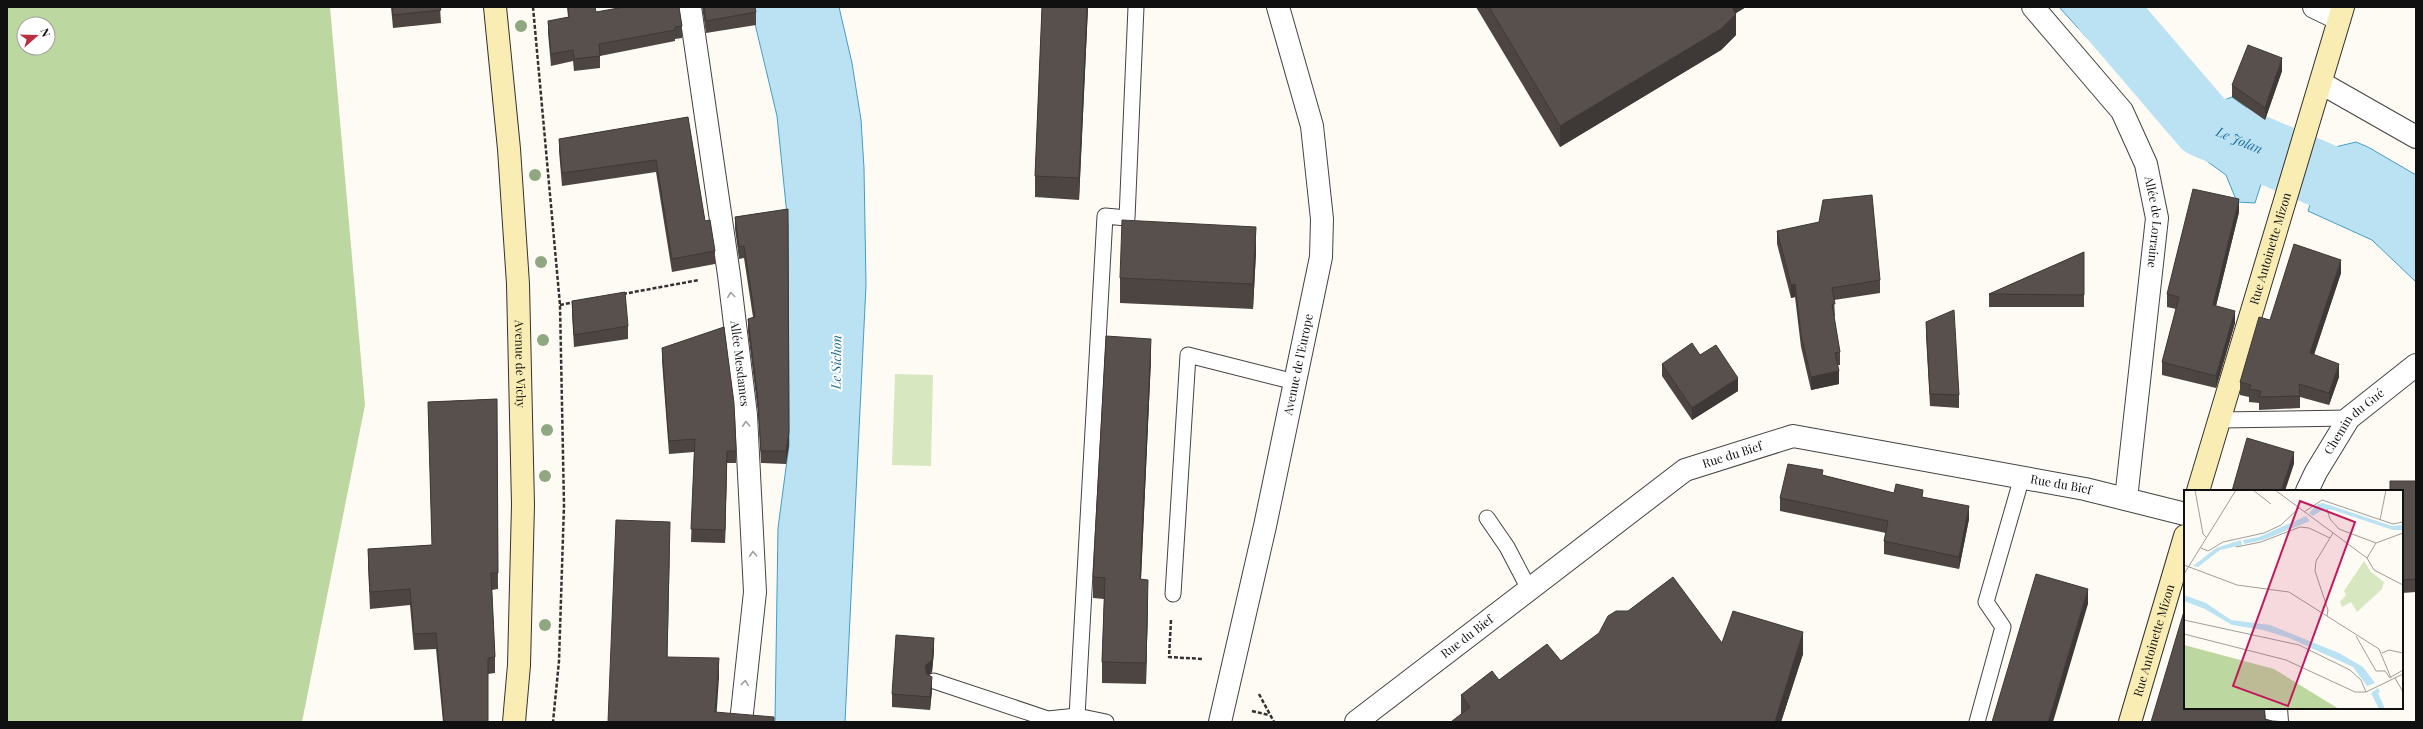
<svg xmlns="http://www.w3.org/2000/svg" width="2423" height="729" viewBox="0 0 2423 729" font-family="'Playfair Display',serif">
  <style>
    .green { fill: #d7e7bf }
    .forest { fill: #bcd79f; fill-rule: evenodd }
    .water { fill: #bbe2f2; stroke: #479cc5 }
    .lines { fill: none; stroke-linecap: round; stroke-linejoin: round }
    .river { stroke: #bbe2f2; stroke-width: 65 }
    .service-casing { stroke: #434343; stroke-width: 17 }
    .minor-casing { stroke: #434343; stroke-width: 24 }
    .secondary-casing { stroke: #323232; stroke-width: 24 }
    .path { stroke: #323232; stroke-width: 2.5; stroke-dasharray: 4 2; stroke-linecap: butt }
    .service { stroke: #fff; stroke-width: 15 }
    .minor { stroke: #fff; stroke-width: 22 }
    .secondary { stroke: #faedb3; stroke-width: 22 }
    .tree { fill: #90a882 }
    .wall { fill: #4c4542 }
    .shaded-wall { fill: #3e3836 }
    .building { fill: #58504d; stroke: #3e3836 }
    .oneway { stroke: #9f9f9f }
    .labels { text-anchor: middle; stroke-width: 4; stroke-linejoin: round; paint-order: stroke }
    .street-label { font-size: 12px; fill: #101010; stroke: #fff }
    .water-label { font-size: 13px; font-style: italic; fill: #206e9b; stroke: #fff }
    .inset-road { fill: none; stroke: #9f9d99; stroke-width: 1 }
    .view { fill: #c2185b; fill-opacity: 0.15; stroke: #c2185b; stroke-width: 2 }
    .inset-edge { fill: none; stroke: #101010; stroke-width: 2 }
  </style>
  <rect width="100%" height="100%" fill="#fefbf4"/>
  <path class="green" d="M 895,374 L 933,375 L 931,466 L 892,465 Z"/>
  <path class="forest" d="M 7,7 L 330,7 L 365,405 L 302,722 L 7,722 ZM 24,24 L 48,24 L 48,48 L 24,48 Z"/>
  <path class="water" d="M 751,7 L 839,7 L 852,63 L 861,120 L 864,168 L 866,285 L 845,722 L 775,722 L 778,528 L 789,445 L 788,225 L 777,116 Z
    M 2059,7 L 2136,7 L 2202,80 L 2224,100 L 2232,97 L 2278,130 L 2255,203 L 2237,202 L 2226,175 L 2189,148 L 2171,130 Z
    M 2356,142 L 2368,147 L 2416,175 L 2416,282 L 2372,240 L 2308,211 L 2327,149 Z"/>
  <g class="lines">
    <path class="river" id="s1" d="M 2103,7 L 2204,125 L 2406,211 L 2416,219"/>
    <g class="service-casing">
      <path id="service" d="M 2220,420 L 2349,418
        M 1487,518 L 1507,547 L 1529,589
        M 1173,594 L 1188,355 L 1295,382
        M 934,681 L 1048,719 L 1077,716 L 1106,722
        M 1077,716 L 1105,216 L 1127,218 L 1136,7
        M 1977,722 L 2003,627 L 1986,602 L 2022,477"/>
    </g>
    <g class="minor-casing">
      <g id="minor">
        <path id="s2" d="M 690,7 L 729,275 L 746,415 L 755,592 L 741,722"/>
        <path id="s3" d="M 2033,7 L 2122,111 L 2146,164 L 2157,218 L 2126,499"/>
        <path d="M 2314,7 L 2339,19"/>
        <path d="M 2321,83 L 2416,137"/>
        <path id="s4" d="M 2307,491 L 2316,472 L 2349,418 L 2416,365"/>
        <path d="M 2276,708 L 2277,722"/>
        <path id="s5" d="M 1220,722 L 1265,526 L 1321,257 L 1322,219 L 1312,126 L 1278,7"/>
        <path id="s6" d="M 1356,722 L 1685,470 L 1793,436 L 2085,489 L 2185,514"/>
      </g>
    </g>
    <g class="secondary-casing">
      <g id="secondary">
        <path id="s7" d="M 495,7 L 509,149 L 518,284 L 523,505 L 519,665 L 514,722"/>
        <path id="s8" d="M 2198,491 L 2343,7"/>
        <path id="s9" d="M 2130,722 L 2185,536"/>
      </g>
    </g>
    <path class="path" d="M 533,7 L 560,305 L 564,505 L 559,661 L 553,722
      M 623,294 L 699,280
      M 560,305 L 575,302
      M 1171,620 L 1169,657 L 1203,659
      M 1259,694 L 1274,722
      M 1252,711 L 1269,715"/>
    <use href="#service" class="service"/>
    <use href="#minor" class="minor"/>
    <use href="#secondary" class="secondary"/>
  </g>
  <g class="tree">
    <circle cx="521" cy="26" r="6"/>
    <circle cx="535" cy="175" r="6"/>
    <circle cx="541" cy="262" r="6"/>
    <circle cx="543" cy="340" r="6"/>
    <circle cx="547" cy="430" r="6"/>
    <circle cx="545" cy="476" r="6"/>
    <circle cx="545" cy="625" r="6"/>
  </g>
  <path class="wall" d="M 391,7 L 440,7 L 441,23 L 393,28 Z
    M 567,7 L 595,7 L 596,12 L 682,26 L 682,38 L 675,39 L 675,41 L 600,56 L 600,68 L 574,71 L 573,61 L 551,66 L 548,33 L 548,21 L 568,17 Z
    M 702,7 L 755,7 L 756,12 L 756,25 L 706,33 Z
    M 1042,7 L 1088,7 L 1079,200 L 1035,197 L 1035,176 Z
    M 1476,7 L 1746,7 L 1736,13 L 1736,35 L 1721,50 L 1560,147 Z
    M 2282,71 L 2265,120 L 2232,97 L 2232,85 Z
    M 688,117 L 705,221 L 715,251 L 715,264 L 672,272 L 656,172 L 562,186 L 559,151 L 559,139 Z
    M 788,209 L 789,445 L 786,464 L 761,463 L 758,413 L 748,332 L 748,319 L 753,317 L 744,258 L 739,259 L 735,229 L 735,217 Z
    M 2239,212 L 2216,306 L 2235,323 L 2216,388 L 2162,375 L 2162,362 L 2176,309 L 2167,307 L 2167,294 Z
    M 1777,231 L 1880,280 L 1880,293 L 1834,300 L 1835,316 L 1834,317 L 1840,352 L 1840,365 L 1838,365 L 1839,384 L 1811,390 L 1801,347 L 1795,297 L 1791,298 L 1777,244 Z
    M 1256,252 L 1253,309 L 1120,303 L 1120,278 Z
    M 2084,252 L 2084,307 L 1989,307 L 1989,294 Z
    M 2341,273 L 2314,355 L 2339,377 L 2329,405 L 2300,397 L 2300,408 L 2259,410 L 2259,403 L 2249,402 L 2249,397 L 2240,395 L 2240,382 L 2270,320 Z
    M 572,301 L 628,326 L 628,339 L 574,347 L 572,314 Z
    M 1926,322 L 1959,395 L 1959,408 L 1930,406 L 1926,335 Z
    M 662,348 L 736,451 L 736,463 L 727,463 L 725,543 L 691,542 L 694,452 L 669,454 L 662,361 Z
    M 1700,355 L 1738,391 L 1692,420 L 1662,376 L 1662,364 Z
    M 1151,359 L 1141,579 L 1148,601 L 1146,684 L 1102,683 L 1102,662 L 1104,599 L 1093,598 L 1093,577 Z
    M 497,399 L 498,589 L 492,590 L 495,657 L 495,673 L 488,674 L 488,722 L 443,722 L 436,649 L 414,650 L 410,605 L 370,609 L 368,566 L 368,549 L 432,545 L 428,402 Z
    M 1823,475 L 1894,493 L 1923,497 L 1969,519 L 1959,569 L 1884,554 L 1884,541 L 1886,533 L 1780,511 L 1780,498 Z
    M 2416,481 L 2416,592 L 2402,593 L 2402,491 Z
    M 1722,643 L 1803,654 L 1781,722 L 1451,722 L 1461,715 L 1461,695 L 1499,680 L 1561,661 Z
    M 934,651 L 932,672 L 929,675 L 932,690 L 930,710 L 892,707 L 892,694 Z"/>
  <path class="shaded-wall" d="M 1087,7 L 1088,7 L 1079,200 L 1079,178 Z
    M 1726,7 L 1746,7 L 1726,19 Z
    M 1736,14 L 1736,35 L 1721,50 L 1560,147 L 1560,126 Z
    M 2282,58 L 2282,71 L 2265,120 L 2265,108 Z
    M 2239,199 L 2239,212 L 2213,318 L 2213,305 Z
    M 1256,227 L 1256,252 L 1253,309 L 1253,284 Z
    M 2341,260 L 2341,273 L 2310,366 L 2310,353 Z
    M 1795,284 L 1795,297 L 1791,298 L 1791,285 Z
    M 2235,311 L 2235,323 L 2216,388 L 2216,376 Z
    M 1151,339 L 1151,359 L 1140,600 L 1140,579 Z
    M 2339,364 L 2339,377 L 2329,405 L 2329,393 Z
    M 1839,371 L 1839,384 L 1811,390 L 1811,377 Z
    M 1738,378 L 1738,391 L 1692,420 L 1692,408 Z
    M 789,432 L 789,445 L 786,464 L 786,451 Z
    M 727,451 L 727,463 L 725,543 L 725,530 Z
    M 2294,452 L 2294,464 L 2285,491 L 2281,491 Z
    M 1969,506 L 1969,519 L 1959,569 L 1959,557 Z
    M 670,522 L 670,541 L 667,677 L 667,657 Z
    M 1148,580 L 1148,601 L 1146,684 L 1146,663 Z
    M 2088,589 L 2088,604 L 2053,722 L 2048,722 Z
    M 1803,632 L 1803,654 L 1781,722 L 1775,722 Z
    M 934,638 L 934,651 L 932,672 L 925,679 L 925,666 Z
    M 719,658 L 719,678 L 716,722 L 715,712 Z
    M 932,677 L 932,690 L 930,710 L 930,697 Z"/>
  <path class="building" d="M 392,7 L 440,7 L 441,10 L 393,15 Z
    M 568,7 L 595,7 L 596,12 L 624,7 L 679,7 L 682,26 L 675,27 L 675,30 L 599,44 L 600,56 L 574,59 L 573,50 L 551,54 L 548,21 L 569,17 Z
    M 704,7 L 755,7 L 756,12 L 706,21 Z
    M 1042,7 L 1087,7 L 1079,178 L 1035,176 Z
    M 1489,7 L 1732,7 L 1736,14 L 1721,29 L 1560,126 Z
    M 2248,45 L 2282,58 L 2265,108 L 2232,85 Z
    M 688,117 L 705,221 L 710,220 L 715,251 L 672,259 L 656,160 L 562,173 L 559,139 Z
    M 2193,189 L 2239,199 L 2213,305 L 2235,311 L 2216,376 L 2162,362 L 2179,297 L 2167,294 Z
    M 1872,195 L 1880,280 L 1832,288 L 1835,304 L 1832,304 L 1840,352 L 1835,353 L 1839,371 L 1811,377 L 1801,335 L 1795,284 L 1791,285 L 1777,231 L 1819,222 L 1823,200 Z
    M 788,209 L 789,432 L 786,451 L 761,451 L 758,401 L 748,319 L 755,317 L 744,246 L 739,247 L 735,217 Z
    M 1122,220 L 1256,227 L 1253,284 L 1120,278 Z
    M 2294,244 L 2341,260 L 2310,353 L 2339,364 L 2329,393 L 2299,384 L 2300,396 L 2259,397 L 2261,391 L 2249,389 L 2251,385 L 2240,382 L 2259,317 L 2270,320 Z
    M 2084,252 L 2084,295 L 1989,294 Z
    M 625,292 L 628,326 L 574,335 L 572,301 Z
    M 1954,310 L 1959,395 L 1930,394 L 1926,322 Z
    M 724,327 L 734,403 L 736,451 L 727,451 L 725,530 L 691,529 L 695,439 L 669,441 L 662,348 Z
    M 1106,336 L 1151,339 L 1140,579 L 1148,580 L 1146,663 L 1102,662 L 1105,578 L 1093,577 Z
    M 1692,343 L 1700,355 L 1716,345 L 1738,378 L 1692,408 L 1662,364 Z
    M 497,399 L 498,573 L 491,573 L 495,657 L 488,658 L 488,722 L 444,722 L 436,633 L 414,634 L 410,589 L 370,592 L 368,549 L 432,545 L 428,402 Z
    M 2247,438 L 2294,452 L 2281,491 L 2232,491 Z
    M 1788,464 L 1823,470 L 1822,475 L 1894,493 L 1896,484 L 1923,490 L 1922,497 L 1969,506 L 1959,557 L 1884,541 L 1888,521 L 1780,498 Z
    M 2390,481 L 2416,481 L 2416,579 L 2402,580 L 2402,491 L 2390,491 Z
    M 616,520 L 670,522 L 667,657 L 719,658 L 715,712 L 774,717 L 774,722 L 608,722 Z
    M 2036,574 L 2088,589 L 2048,722 L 1992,722 Z
    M 1673,577 L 1722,643 L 1733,611 L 1803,632 L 1775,722 L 1617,722 L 1613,721 L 1612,722 L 1451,722 L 1470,707 L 1461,695 L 1492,671 L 1499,680 L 1547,644 L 1561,661 L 1599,633 L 1608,616 L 1616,611 L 1628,611 Z
    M 2185,608 L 2185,708 L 2264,708 L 2265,719 L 2272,721 L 2288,722 L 2151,722 Z
    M 896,635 L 934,638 L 932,660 L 925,666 L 927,674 L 932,677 L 930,697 L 892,694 Z"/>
  <defs><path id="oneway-chevron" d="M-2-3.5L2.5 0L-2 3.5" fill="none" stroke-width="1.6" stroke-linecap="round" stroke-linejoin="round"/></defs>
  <g class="oneway">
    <use href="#oneway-chevron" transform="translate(731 295) rotate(-97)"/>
    <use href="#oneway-chevron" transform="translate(746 424) rotate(-93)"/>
    <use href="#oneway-chevron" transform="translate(753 554) rotate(-93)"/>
    <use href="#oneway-chevron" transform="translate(745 683) rotate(-84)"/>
  </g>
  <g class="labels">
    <g class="street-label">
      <text dy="4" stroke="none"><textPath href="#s3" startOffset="254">Allée de Lorraine</textPath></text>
      <text dy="4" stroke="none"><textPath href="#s8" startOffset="253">Rue Antoinette Mizon</textPath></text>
      <text dy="4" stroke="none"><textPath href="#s2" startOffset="360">Allée Mesdames</textPath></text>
      <text dy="4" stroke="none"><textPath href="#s7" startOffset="358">Avenue de Vichy</textPath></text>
      <text dy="4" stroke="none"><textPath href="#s5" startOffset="366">Avenue de l'Europe</textPath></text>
      <text dy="4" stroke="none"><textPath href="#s4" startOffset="85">Chemin du Gué</textPath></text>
      <text dy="4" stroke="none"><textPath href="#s6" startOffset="464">Rue du Bief</textPath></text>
      <text dy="4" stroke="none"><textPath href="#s6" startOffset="800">Rue du Bief</textPath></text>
      <text dy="4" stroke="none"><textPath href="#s6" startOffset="140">Rue du Bief</textPath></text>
      <text dy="4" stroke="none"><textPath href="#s9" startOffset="85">Rue Antoinette Mizon</textPath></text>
    </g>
    <g class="water-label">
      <text dy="5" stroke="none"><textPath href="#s1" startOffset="194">Le Jolan</textPath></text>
      <text transform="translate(836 362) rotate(-89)" y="5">Le Sichon</text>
    </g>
  </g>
  <g transform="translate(2184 490)">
    <rect width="219" height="219" fill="#fefbf4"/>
    <path d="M 180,71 L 187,82 L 200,92 L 198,99 L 173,122 L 167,112 L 158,117 L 156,112 L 162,105 L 160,101 Z" fill="#d7e7bf"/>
    <path d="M 0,155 L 90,179 L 155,219 L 0,219 Z" fill="#bcd79f"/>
    <path d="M 139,13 L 208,36 L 219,35 L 219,40 L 209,40 L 149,20 L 140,19 L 129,26 L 125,23 L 134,14 ZM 122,26 L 126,31 L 79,50 L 60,54 L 59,50 L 75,47 ZM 57,50 L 58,55 L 36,60 L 14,77 L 9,76 L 32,58 ZM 0,105 L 22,113 L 47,130 L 86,135 L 155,163 L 179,177 L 191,193 L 183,196 L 169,177 L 105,148 L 79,140 L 48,135 L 21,119 L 0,111 ZM 194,198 L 196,202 L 194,203 L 201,219 L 195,219 L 187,203 Z" fill="#bbe2f2"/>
    <path class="inset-road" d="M 11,0 L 19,44 L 23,48M 69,0 L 87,14M 91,0 L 183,68 L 190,80 L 219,95M 143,19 L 146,29 L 155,39 L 192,53M 120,22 L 138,10 L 209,34 L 219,32M 196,30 L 202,0M 52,57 L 77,52 L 116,37 L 125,38 L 146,48M 17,58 L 24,61 L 39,52 L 80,43 L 97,35 L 115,18M 183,68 L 192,53 L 219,43M 0,75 L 53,95 L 105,102 L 195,159 L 207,188M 0,84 L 52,0M 143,126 L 144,120 L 131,81 L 132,71 L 149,43M 0,130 L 115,155 L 166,180 L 177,190 L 182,202M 0,144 L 102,170 L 171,202 L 182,202 L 219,184M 172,146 L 192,181 L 201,181 L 206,188M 198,163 L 205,160 L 219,163M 207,187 L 219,180M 211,188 L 219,202"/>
    <path class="view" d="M 116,11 L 171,32 L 104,216 L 49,196 Z"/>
    <rect width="219" height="219" class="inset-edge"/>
  </g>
  <rect width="2423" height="729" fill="none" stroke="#101010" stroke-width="16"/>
  <g transform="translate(36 36) rotate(70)"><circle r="19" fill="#ffffff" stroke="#9f9f9f"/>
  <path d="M0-3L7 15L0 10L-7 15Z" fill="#b83041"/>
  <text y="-6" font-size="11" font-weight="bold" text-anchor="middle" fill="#101010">N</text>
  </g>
</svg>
